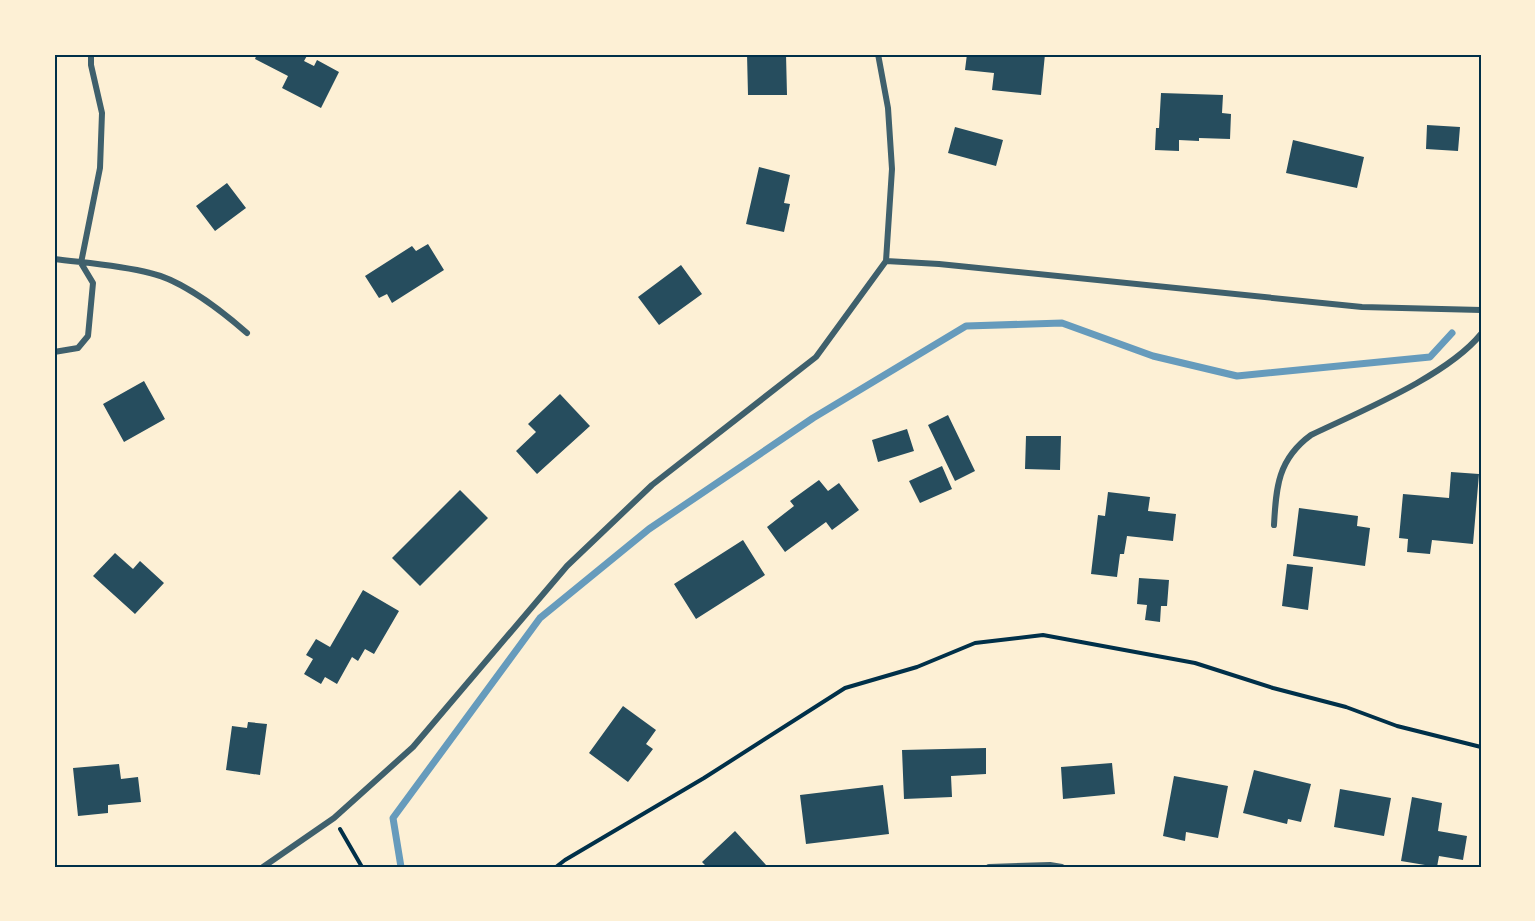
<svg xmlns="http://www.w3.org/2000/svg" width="1535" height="921" viewBox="0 0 1535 921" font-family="Overpass,sans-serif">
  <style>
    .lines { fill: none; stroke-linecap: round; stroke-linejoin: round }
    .stream { stroke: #669bbc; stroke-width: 7 }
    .building { fill: #264d5e }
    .path { stroke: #003049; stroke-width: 4 }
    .minor { stroke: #3f606c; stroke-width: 6 }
    .neatline { fill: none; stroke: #003049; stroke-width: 2 }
  </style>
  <rect width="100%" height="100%" fill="#fdf0d5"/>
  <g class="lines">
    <path class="stream" d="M 401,867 L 393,818 L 540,618 L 649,529 L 813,418 L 966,326 L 1062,323 L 1153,356 L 1237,376 L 1430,357 L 1452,333"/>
  </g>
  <path class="building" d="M 257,54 L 308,54 L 304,61 L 314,66 L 317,60 L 339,72 L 321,108 L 282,88 L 288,76 L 255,59 Z
    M 747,54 L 786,54 L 787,95 L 748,95 Z
    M 967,54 L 1045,54 L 1041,95 L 992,90 L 994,73 L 965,70 Z
    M 1161,93 L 1223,95 L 1222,113 L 1231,114 L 1230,139 L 1199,138 L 1199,141 L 1179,140 L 1179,151 L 1155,150 L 1156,128 L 1159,128 Z
    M 1427,125 L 1460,127 L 1458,151 L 1426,149 Z
    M 955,127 L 1003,140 L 996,166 L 948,153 Z
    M 1293,140 L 1364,157 L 1357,188 L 1286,173 Z
    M 759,167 L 790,175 L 784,203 L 790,204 L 784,232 L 746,224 Z
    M 227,183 L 246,208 L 215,231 L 196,206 Z
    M 428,244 L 444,270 L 392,303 L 387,294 L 379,298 L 365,276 L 412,246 L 416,251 Z
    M 681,265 L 702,294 L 659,325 L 638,297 Z
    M 144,381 L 165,419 L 124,442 L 103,404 Z
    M 560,394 L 590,426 L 537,474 L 516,451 L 536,432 L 528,424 Z
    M 948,415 L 975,471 L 955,481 L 928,425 Z
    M 907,429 L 914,451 L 878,462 L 872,440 Z
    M 1026,436 L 1061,436 L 1060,470 L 1025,469 Z
    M 942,466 L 952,489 L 920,503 L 909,481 Z
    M 1451,472 L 1479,474 L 1473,544 L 1432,540 L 1430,554 L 1407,552 L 1408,539 L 1399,538 L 1403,494 L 1449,498 Z
    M 819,480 L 828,491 L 839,483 L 859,510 L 832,530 L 826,522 L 785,552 L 767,527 L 794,506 L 790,501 Z
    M 460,490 L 488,518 L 420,586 L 392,558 Z
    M 1108,492 L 1150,497 L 1148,511 L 1176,514 L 1173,541 L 1127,536 L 1124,554 L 1120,554 L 1117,577 L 1091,574 L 1098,515 L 1105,516 Z
    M 1299,508 L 1358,516 L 1357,526 L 1370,528 L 1365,566 L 1293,556 Z
    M 743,540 L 765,575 L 696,619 L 674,584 Z
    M 115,553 L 133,569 L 140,561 L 164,583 L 135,614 L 93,576 Z
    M 1287,564 L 1313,567 L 1308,610 L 1282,606 Z
    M 1139,578 L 1169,580 L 1167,606 L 1161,606 L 1160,622 L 1145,620 L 1147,605 L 1137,604 Z
    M 363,590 L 399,611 L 374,654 L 365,649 L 358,661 L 352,657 L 337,684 L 325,677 L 321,684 L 304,674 L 313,659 L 306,655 L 316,639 L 330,647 Z
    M 623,706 L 656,730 L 646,744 L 653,749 L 628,782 L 589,753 Z
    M 248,722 L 267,724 L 260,775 L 226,770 L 232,726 L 247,728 Z
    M 986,748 L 986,774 L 951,776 L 952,797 L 904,799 L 902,750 Z
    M 1112,763 L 1115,794 L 1063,799 L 1061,767 Z
    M 119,764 L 121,779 L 138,777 L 141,802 L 108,805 L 108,813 L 78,816 L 73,768 Z
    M 1254,770 L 1311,784 L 1301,822 L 1288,819 L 1287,824 L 1243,813 Z
    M 1174,776 L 1228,786 L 1218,838 L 1186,832 L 1185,841 L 1163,836 Z
    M 883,785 L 889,834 L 806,844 L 800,795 Z
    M 1340,789 L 1391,798 L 1384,836 L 1334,827 Z
    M 1412,797 L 1442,803 L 1438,831 L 1467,836 L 1463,860 L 1439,856 L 1437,867 L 1401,861 Z
    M 735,831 L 766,865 L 763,867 L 707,867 L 702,862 Z"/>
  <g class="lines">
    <path class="path" d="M 340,829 L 362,867
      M 556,867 L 565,860 L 704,778 L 845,688 L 917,667 L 975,643 L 1043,635 L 1195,663 L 1273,688 L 1346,707 L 1397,726 L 1481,747"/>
    <path class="minor" d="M 878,54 L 888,108 L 892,169 L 886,261
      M 54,259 C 86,263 119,265 150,273 C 182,280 223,312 247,333
      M 886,261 L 939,264 L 1362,307 L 1481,310
      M 54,352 L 78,348 L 88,336 L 93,283 L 81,263 L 100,168 L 102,113 L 91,65 L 91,54
      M 1274,525 C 1276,487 1278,459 1311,435 C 1361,411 1447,376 1481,334
      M 263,867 L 334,818 L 413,747 L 567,566 L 652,485 L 816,357 L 886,261
      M 989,867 L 1050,865 L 1062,867"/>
  </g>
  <rect width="1535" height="921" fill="none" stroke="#fdf0d5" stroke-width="111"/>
  <rect x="56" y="56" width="1424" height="810" class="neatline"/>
</svg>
